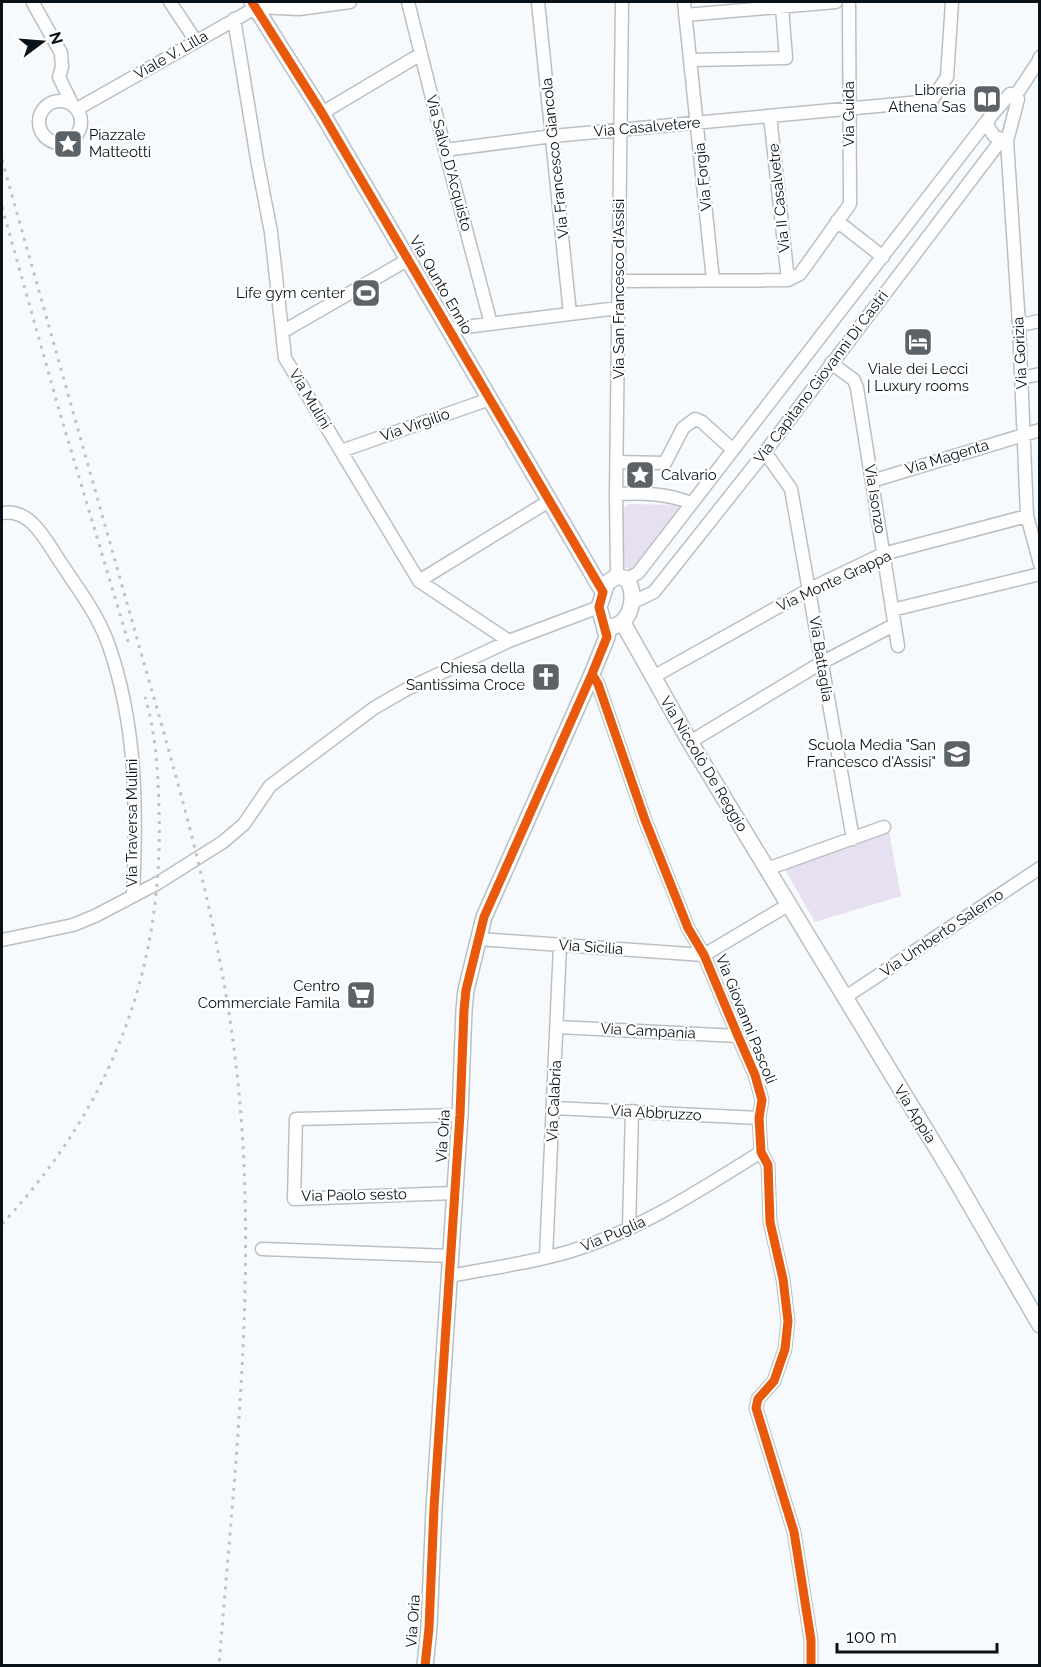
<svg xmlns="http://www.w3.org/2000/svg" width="1041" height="1667" viewBox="0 0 1041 1667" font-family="Raleway,sans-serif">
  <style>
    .green { fill: #e7e0f1 }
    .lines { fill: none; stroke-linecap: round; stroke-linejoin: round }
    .minor-casing { stroke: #b9c0c5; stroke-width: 15 }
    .major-casing { stroke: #b9c0c5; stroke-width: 18 }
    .minor { stroke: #fefeff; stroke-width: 12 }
    .major { stroke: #fefeff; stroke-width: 15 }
    .rail { stroke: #c1c2c3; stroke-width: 3; stroke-dasharray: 3 6; stroke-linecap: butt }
    .cycleway-casing { stroke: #fff; stroke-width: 13 }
    .cycleway { stroke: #e8590c; stroke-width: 9 }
    .labels { text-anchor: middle; stroke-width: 4.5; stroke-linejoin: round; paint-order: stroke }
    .street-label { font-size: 15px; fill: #081218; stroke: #fff }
    .poi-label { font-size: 15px; fill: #081218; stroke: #fff; text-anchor: end }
  </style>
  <rect width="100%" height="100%" fill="#f7fafd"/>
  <path class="green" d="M 629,504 L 684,505 L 632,571 L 620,565 L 622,509 Z
    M 889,832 L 901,896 L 815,922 L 784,868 Z"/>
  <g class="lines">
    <g class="minor-casing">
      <path id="minor" d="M 170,2 L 196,41
        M 408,2 L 445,150 L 491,324
        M 538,2 L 570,314
        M 684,2 L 713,280
        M 33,3 L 61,53 L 62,67 L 59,77 L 72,104
        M 257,7 L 299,9 L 350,2
        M 685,15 L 836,2
        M 234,19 L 258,165 L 271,232 L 285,358 L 419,581 L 509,641
        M 691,60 L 786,58 L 782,7
        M 1010,94 L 1016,95 L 1018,99 L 1007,141 L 994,136 L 987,125 L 990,117 Z
        M 1016,95 L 1038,62 L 1040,57
        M39 122a21 21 0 1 1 42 0a21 21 0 1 1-42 0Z
        M 77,109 L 266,2
        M 322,113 L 421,54
        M 770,116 L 788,280
        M 1007,141 L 1019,325 L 1027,516 L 1040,564
        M 445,150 L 553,136 L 931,101 L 947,77 L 952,2
        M 837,221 L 883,257
        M 618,281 L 788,280 L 800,274 L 850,204 L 849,2
        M 1019,325 L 1040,321
        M 449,329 L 618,308
        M 282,332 L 409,259
        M 831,363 L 854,380 L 857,388 L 898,646
        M 1021,378 L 1040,374
        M 341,451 L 490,399
        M 765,452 L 791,489 L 853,839
        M 617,462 L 665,463 L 683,428 L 695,419 L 702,422 L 732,449
        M 872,481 L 1040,430
        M 616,494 C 642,493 667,493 691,503
        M 2,513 C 29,508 44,537 57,557 C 75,585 96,611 108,643 C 137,725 137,810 133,895
        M 617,576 L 616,494 L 622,2
        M 627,579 L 638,573 L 990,117
        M 419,581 L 549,501
        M 631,603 L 654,592 L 765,452 L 1002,139
        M 892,610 L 1040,574
        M 592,674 L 598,684 L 645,820 L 688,928 L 704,955 L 738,1036 L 755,1075 L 762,1100 L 759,1118 L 761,1152 L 768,1165 L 770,1222 L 783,1279 L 788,1321 L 785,1349 L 774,1381 L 758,1399 L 756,1408 L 794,1532 L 811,1640 L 811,1666
        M 653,677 L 810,589 L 883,554 L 1027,516
        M 690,742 L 821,663 L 894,625
        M 767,869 L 884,827
        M 478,939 L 704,955 L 788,905
        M 2,940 L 73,925 L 95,916 L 158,883 L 223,842 L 244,824 L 270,786 L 374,708 L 407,689 L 509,641 L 599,607
        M 844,998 L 1040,868
        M 558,1027 L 738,1036
        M 554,1108 L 759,1118
        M 454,1193 L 294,1199 L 296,1119 L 460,1115
        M 629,1229 L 632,1111
        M 262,1249 L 451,1256
        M 546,1257 L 560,945
        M 450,1276 C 490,1268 532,1263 571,1251 C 640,1230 700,1190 761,1152"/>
    </g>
    <g class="major-casing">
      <path id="major" d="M 252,2 L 322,113 L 603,592
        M 623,623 L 690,742 L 953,1175 L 1040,1325
        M 607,637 L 599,607 L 607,583 L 617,576 L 627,579 C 636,594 633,619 615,626
        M 425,1666 L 429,1628 L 434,1508 L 460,1115 L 464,1010 L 466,990 L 484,917 L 592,674 L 607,637 L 609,626"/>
    </g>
    <use href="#minor" class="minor"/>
    <use href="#major" class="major"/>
    <path class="rail" d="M 2,160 C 46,316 90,472 134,628 C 174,769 217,910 235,1056 C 260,1259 235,1463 219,1666
      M 2,207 L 59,410 L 130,648
      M 2,1224 C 111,1107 164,970 159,810 C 158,772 156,733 145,697"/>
    <g class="cycleway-casing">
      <path id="cycleway" d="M 252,2 L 322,113 L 603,592 L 599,607 L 607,637 L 592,674 L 484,917 L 466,990 L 464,1010 L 460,1115 L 434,1508 L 429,1628 L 425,1666
        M 592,674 L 598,684 L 645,820 L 688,928 L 704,955 L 738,1036 L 755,1075 L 762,1100 L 759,1118 L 761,1152 L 768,1165 L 770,1222 L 783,1279 L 788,1321 L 785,1349 L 774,1381 L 758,1399 L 756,1408 L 794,1532 L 811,1640 L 811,1666"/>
    </g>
    <use href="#cycleway" class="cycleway"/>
  </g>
  <defs>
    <g id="library-square" transform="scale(1.5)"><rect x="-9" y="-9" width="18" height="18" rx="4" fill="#5c6368" stroke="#fff"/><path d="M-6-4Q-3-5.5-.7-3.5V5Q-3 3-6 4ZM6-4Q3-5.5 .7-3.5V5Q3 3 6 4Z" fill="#fff"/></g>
    <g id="sight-square" transform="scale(1.5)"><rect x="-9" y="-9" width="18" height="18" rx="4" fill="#5c6368" stroke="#fff"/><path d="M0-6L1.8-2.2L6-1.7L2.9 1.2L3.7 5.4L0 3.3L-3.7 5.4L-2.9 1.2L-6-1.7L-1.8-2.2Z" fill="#fff"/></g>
    <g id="stadium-square" transform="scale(1.5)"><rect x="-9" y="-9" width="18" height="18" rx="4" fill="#5c6368" stroke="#fff"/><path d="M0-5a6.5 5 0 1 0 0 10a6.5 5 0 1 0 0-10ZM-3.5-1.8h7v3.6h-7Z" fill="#fff"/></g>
    <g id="hotel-square" transform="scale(1.5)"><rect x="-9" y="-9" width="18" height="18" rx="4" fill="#5c6368" stroke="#fff"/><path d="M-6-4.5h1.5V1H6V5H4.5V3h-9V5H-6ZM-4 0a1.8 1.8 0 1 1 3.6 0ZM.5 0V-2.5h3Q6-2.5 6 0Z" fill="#fff"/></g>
    <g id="church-square" transform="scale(1.5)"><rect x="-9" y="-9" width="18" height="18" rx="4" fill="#5c6368" stroke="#fff"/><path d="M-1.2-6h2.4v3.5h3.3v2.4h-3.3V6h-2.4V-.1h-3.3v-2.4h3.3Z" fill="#fff"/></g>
    <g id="school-square" transform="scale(1.5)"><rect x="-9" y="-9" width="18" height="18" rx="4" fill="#5c6368" stroke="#fff"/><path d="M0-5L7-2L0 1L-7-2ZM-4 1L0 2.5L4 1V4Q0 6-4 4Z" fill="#fff"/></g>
    <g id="supermarket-square" transform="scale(1.5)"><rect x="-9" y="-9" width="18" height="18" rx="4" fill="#5c6368" stroke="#fff"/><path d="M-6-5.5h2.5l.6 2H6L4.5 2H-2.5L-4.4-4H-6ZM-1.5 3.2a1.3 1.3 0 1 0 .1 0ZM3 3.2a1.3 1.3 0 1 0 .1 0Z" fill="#fff"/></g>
  </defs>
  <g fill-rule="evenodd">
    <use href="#library-square" x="987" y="99"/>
    <use href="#sight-square" x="68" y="144"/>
    <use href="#stadium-square" x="366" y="293"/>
    <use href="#hotel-square" x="918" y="342"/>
    <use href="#sight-square" x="640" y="475"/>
    <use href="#church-square" x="546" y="677"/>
    <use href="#school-square" x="957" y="754"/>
    <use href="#supermarket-square" x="361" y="995"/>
  </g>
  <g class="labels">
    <g class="street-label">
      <text transform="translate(171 55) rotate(-30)" y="5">Viale V. Lilla</text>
      <text transform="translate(849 114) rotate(-90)" y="5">Via Guida</text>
      <text transform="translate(647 127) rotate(-5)" y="5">Via Casalvetere</text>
      <text transform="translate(555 158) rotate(-96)" y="5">Via Francesco Giancola</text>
      <text transform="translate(449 163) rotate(75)" y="5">Via Salvo D'Acquisto</text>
      <text transform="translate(703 177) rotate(-96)" y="5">Via Forgia</text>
      <text transform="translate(779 198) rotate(-96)" y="5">Via II Casalvetre</text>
      <text transform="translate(441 285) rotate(60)" y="5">Via Qunto Ennio</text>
      <text transform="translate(619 289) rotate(-90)" y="5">Via San Francesco d'Assisi</text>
      <text transform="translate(1020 353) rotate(-93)" y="5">Via Gorizia</text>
      <text transform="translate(821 377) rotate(-53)" y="5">Via Capitano Giovanni Di Castri</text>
      <text transform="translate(310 399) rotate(59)" y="5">Via Mulini</text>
      <text transform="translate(415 425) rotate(-19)" y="5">Via Virgilio</text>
      <text transform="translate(947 457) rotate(-17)" y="5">Via Magenta</text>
      <text transform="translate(875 499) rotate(81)" y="5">Via Isonzo</text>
      <text transform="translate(834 581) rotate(-25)" y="5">Via Monte Grappa</text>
      <text transform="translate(821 659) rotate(81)" y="5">Via Battaglia</text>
      <text transform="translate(704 764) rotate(59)" y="5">Via Niccolò De Reggio</text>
      <text transform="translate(132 823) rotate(-90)" y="5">Via Traversa Mulini</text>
      <text transform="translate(942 933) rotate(-34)" y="5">Via Umberto Salerno</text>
      <text transform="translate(591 947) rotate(4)" y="5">Via Sicilia</text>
      <text transform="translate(746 1019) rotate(68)" y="5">Via Giovanni Pascoli</text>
      <text transform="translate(648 1031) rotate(3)" y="5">Via Campania</text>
      <text transform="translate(554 1101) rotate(-87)" y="5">Via Calabria</text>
      <text transform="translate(656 1113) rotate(3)" y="5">Via Abbruzzo</text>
      <text transform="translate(915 1114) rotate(58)" y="5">Via Appia</text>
      <text transform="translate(443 1136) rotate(-86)" y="5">Via Oria</text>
      <text transform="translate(354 1195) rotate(-1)" y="5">Via Paolo sesto</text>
      <text transform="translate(613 1234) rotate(-23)" y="5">Via Puglia</text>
      <text transform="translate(413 1621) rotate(-86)" y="5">Via Oria</text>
    </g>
    <g class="poi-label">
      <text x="966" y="95">Libreria<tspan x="966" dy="17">Athena Sas</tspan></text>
      <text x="89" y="140" text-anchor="start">Piazzale<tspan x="89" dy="17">Matteotti</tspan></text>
      <text x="345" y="298">Life gym center</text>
      <text x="918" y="374" text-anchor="middle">Viale dei Lecci<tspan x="918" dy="17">| Luxury rooms</tspan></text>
      <text x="661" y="480" text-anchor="start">Calvario</text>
      <text x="525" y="673">Chiesa della<tspan x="525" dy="17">Santissima Croce</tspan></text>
      <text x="936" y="750">Scuola Media "San<tspan x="936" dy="17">Francesco d'Assisi"</tspan></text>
      <text x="340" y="991">Centro<tspan x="340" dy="17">Commerciale Famila</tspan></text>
    </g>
  </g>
  <rect width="1041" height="1667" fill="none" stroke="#081218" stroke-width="6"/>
  <g transform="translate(42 42) rotate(74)" stroke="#ffffff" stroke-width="4.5" paint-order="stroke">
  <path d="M0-4.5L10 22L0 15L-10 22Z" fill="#081218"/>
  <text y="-9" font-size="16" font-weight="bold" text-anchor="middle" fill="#081218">N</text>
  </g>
  <path d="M837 1643v9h160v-9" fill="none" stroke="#081218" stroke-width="3"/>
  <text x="846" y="1643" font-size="18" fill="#081218" stroke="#ffffff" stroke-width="4.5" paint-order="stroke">100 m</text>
</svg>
